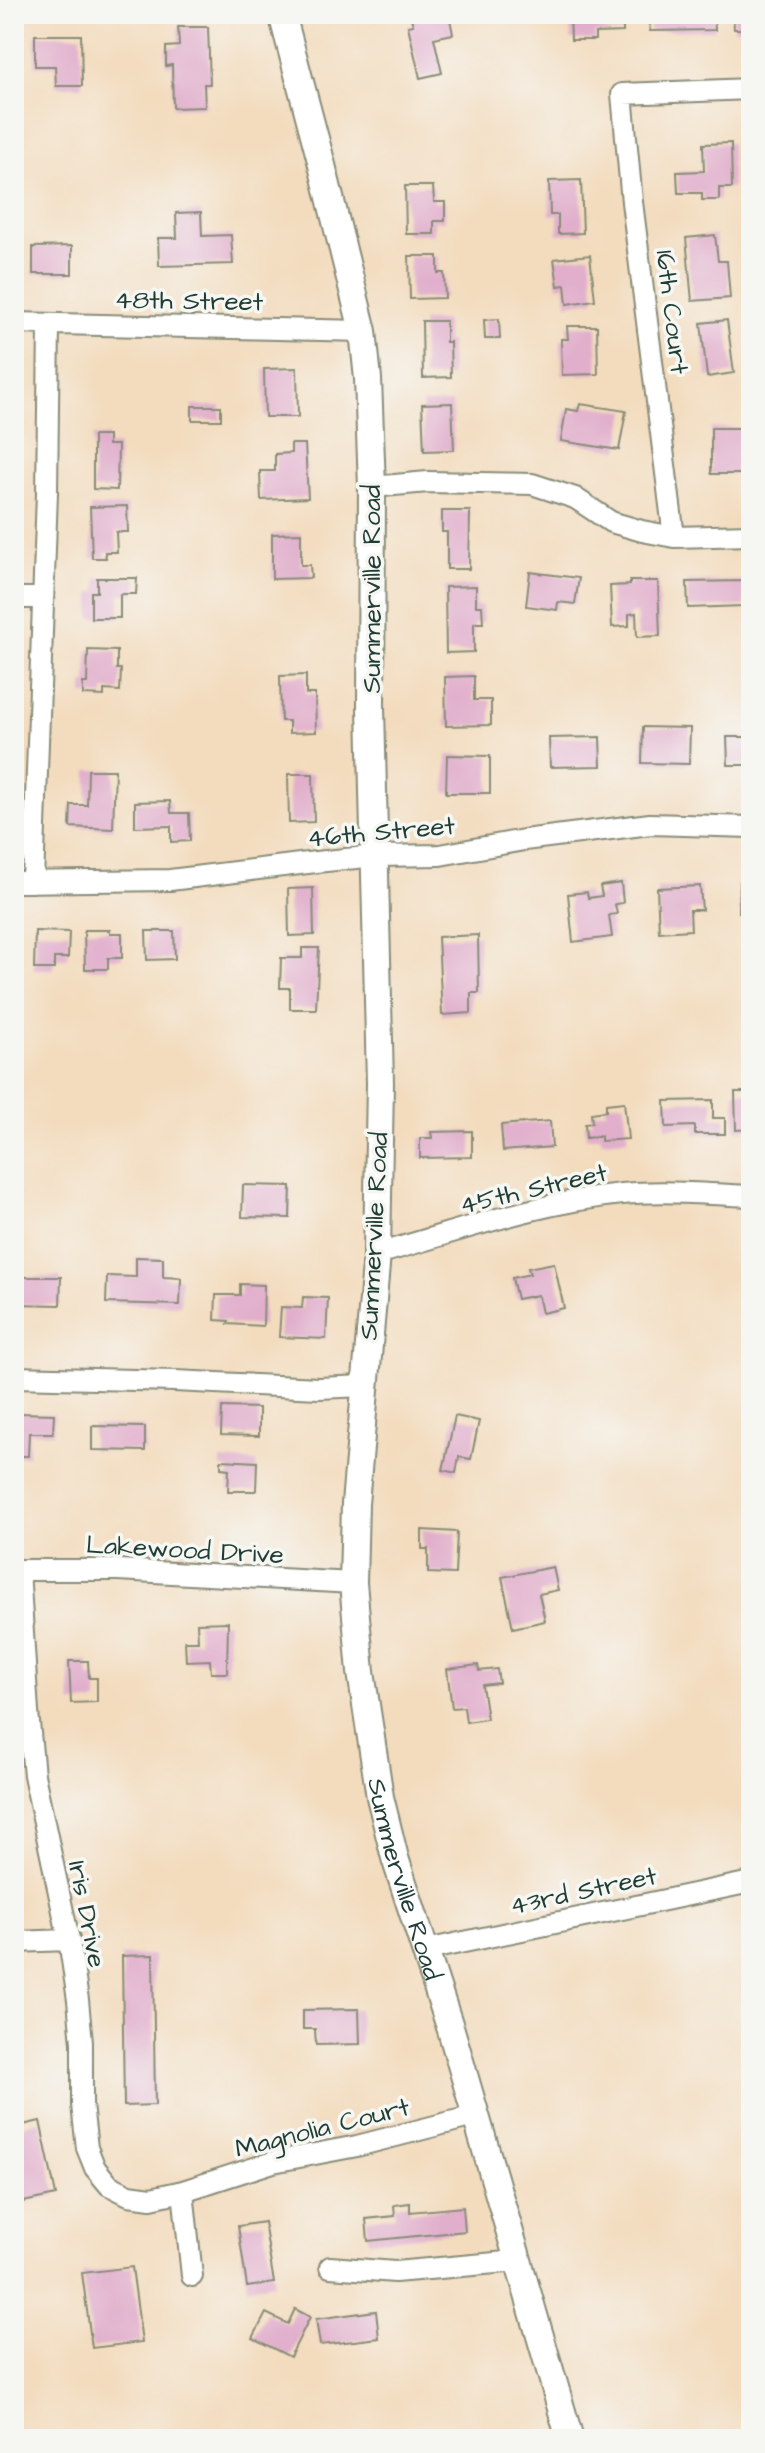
<svg xmlns="http://www.w3.org/2000/svg" width="765" height="2453" viewBox="0 0 765 2453" font-family="'Architects Daughter',sans-serif">
  <style>
    .building { fill: #e1afcc }
    .lines { fill: none; stroke-linecap: round; stroke-linejoin: round }
    .minor-casing { stroke: #898c79; stroke-width: 24 }
    .major-casing { stroke: #898c79; stroke-width: 30 }
    .minor { stroke: #fff; stroke-width: 20 }
    .major { stroke: #fff; stroke-width: 26 }
    .labels { text-anchor: middle; stroke-width: 7; stroke-linejoin: round; paint-order: stroke }
    .street-label { font-size: 26px; fill: #1f3d34; stroke: #f6f6f2 }
  </style>
  <rect width="100%" height="100%" fill="#f6f6f2"/>
  <filter id="ink" filterUnits="userSpaceOnUse"><feTurbulence type="fractalNoise" baseFrequency=".0125" numOctaves="2"/><feDisplacementMap in="SourceGraphic" scale="16" xChannelSelector="R" yChannelSelector="G"/><feConvolveMatrix kernelMatrix="1 2 1 2 8 2 1 2 1" color-interpolation-filters="sRGB"/></filter>
  <filter id="wash" filterUnits="userSpaceOnUse"><feTurbulence type="fractalNoise" baseFrequency=".006" numOctaves="4" result="noise"/><feDisplacementMap in="SourceGraphic" scale="32" xChannelSelector="R" yChannelSelector="G"/><feGaussianBlur stdDeviation="1.8" result="paint"/><feColorMatrix in="noise" values="0 0 0 0 0 0 0 0 0 0 0 0 0 0 0 0 0 1.4 0 .05"/><feComposite in="paint" operator="in"/></filter>
  <g filter="url(#wash)">
    <rect width="100%" height="100%" fill="#f3dcbe"/>
    <g id="blocks">
      <path class="building" d="M 410,14 L 449,14 L 453,34 L 434,38 L 442,73 L 420,78 L 408,26 L 413,25 Z
        M 570,14 L 623,14 L 623,32 L 595,33 L 595,40 L 571,40 Z
        M 649,14 L 714,14 L 715,30 L 650,31 Z
        M 733,14 L 751,14 L 751,29 L 734,29 Z
        M 178,27 L 208,27 L 210,84 L 204,84 L 205,107 L 173,108 L 172,65 L 166,66 L 166,47 L 179,46 Z
        M 35,35 L 81,35 L 82,86 L 56,86 L 55,66 L 35,66 Z
        M 731,143 L 732,188 L 719,188 L 719,200 L 702,200 L 702,193 L 678,193 L 677,172 L 704,171 L 703,144 Z
        M 581,180 L 583,233 L 558,234 L 558,215 L 550,215 L 549,181 Z
        M 405,186 L 433,186 L 434,202 L 445,202 L 445,221 L 434,221 L 434,234 L 406,234 Z
        M 201,212 L 202,236 L 231,235 L 233,264 L 159,266 L 158,238 L 177,238 L 176,213 Z
        M 715,235 L 718,261 L 727,261 L 730,298 L 692,301 L 686,238 Z
        M 72,246 L 72,274 L 33,274 L 33,247 Z
        M 590,255 L 595,300 L 567,304 L 565,285 L 558,286 L 554,259 Z
        M 409,256 L 438,256 L 438,273 L 444,273 L 445,298 L 410,299 Z
        M 499,319 L 500,339 L 485,339 L 484,320 Z
        M 727,320 L 734,373 L 707,377 L 701,323 Z
        M 422,321 L 446,321 L 446,342 L 450,342 L 451,377 L 423,378 Z
        M 567,326 L 597,326 L 598,374 L 562,375 L 561,339 L 568,339 Z
        M 297,368 L 298,417 L 265,417 L 264,369 Z
        M 452,403 L 454,450 L 424,451 L 422,404 Z
        M 580,404 L 626,411 L 619,450 L 561,441 L 566,409 L 578,411 Z
        M 192,406 L 221,406 L 221,420 L 192,420 Z
        M 711,428 L 743,428 L 743,433 L 751,433 L 751,474 L 711,474 Z
        M 93,436 L 108,436 L 108,445 L 118,445 L 117,490 L 93,489 Z
        M 291,444 L 305,444 L 308,498 L 261,500 L 260,471 L 275,471 L 275,454 L 291,453 Z
        M 127,506 L 128,532 L 116,532 L 117,552 L 105,552 L 106,558 L 92,558 L 90,507 Z
        M 442,511 L 470,511 L 469,569 L 447,569 L 447,532 L 442,532 Z
        M 301,533 L 301,565 L 310,565 L 311,578 L 272,579 L 272,534 Z
        M 530,572 L 579,578 L 575,604 L 558,602 L 557,610 L 526,606 Z
        M 97,578 L 137,578 L 136,594 L 120,594 L 120,618 L 91,618 L 91,592 L 97,592 Z
        M 630,581 L 658,581 L 660,636 L 637,637 L 636,613 L 629,614 L 629,626 L 612,627 L 610,586 L 630,585 Z
        M 744,581 L 744,606 L 688,608 L 687,582 Z
        M 476,586 L 476,606 L 482,606 L 483,623 L 474,623 L 474,652 L 446,653 L 445,587 Z
        M 88,650 L 117,651 L 117,669 L 121,669 L 120,691 L 104,690 L 104,696 L 83,695 L 83,683 L 87,683 Z
        M 306,675 L 306,694 L 315,694 L 316,732 L 289,733 L 289,721 L 281,721 L 280,676 Z
        M 474,676 L 474,700 L 491,700 L 491,725 L 446,726 L 445,677 Z
        M 643,727 L 690,728 L 689,764 L 642,763 Z
        M 600,737 L 601,766 L 550,767 L 549,738 Z
        M 727,737 L 751,737 L 751,765 L 728,765 Z
        M 447,755 L 490,756 L 490,793 L 446,793 Z
        M 88,770 L 115,770 L 113,829 L 70,827 L 71,805 L 87,805 Z
        M 288,774 L 313,774 L 314,822 L 289,823 Z
        M 170,801 L 171,813 L 189,813 L 190,841 L 171,842 L 171,826 L 135,827 L 135,802 Z
        M 740,881 L 751,882 L 751,913 L 739,912 Z
        M 621,883 L 623,903 L 615,904 L 617,914 L 609,915 L 612,937 L 573,942 L 568,894 L 587,892 L 588,898 L 602,896 L 600,886 Z
        M 700,886 L 702,910 L 690,910 L 691,930 L 659,932 L 657,888 Z
        M 313,888 L 314,935 L 289,936 L 288,889 Z
        M 84,930 L 110,930 L 110,933 L 122,933 L 122,958 L 108,958 L 108,969 L 85,969 Z
        M 35,931 L 69,932 L 68,958 L 54,958 L 54,969 L 34,969 Z
        M 146,931 L 174,931 L 175,959 L 147,960 Z
        M 478,935 L 479,993 L 471,993 L 471,1013 L 442,1015 L 438,937 Z
        M 302,948 L 319,948 L 316,1009 L 290,1009 L 290,988 L 280,988 L 281,958 L 302,958 Z
        M 735,1092 L 751,1092 L 751,1129 L 736,1130 Z
        M 713,1100 L 713,1118 L 725,1118 L 725,1134 L 695,1134 L 695,1126 L 666,1127 L 665,1101 Z
        M 624,1102 L 628,1139 L 601,1141 L 601,1136 L 586,1138 L 585,1124 L 592,1123 L 591,1113 L 606,1111 L 606,1104 Z
        M 550,1121 L 552,1147 L 503,1151 L 501,1125 Z
        M 472,1131 L 472,1157 L 420,1158 L 420,1138 L 432,1138 L 431,1132 Z
        M 243,1185 L 291,1186 L 290,1218 L 242,1217 Z
        M 136,1257 L 163,1258 L 163,1277 L 181,1278 L 180,1305 L 106,1303 L 107,1276 L 136,1277 Z
        M 554,1263 L 564,1308 L 542,1313 L 538,1295 L 517,1299 L 512,1278 L 530,1274 L 528,1268 Z
        M 14,1277 L 61,1277 L 60,1305 L 14,1304 Z
        M 240,1284 L 264,1285 L 263,1326 L 228,1324 L 229,1321 L 215,1320 L 216,1295 L 240,1295 Z
        M 303,1297 L 328,1298 L 326,1339 L 279,1337 L 281,1307 L 302,1308 Z
        M 14,1404 L 19,1404 L 19,1413 L 54,1414 L 53,1433 L 29,1433 L 28,1456 L 14,1456 Z
        M 222,1407 L 259,1408 L 259,1436 L 221,1435 Z
        M 455,1416 L 479,1421 L 471,1459 L 459,1457 L 456,1473 L 443,1470 Z
        M 92,1426 L 145,1427 L 145,1451 L 92,1450 Z
        M 221,1460 L 257,1462 L 256,1491 L 228,1491 L 229,1469 L 221,1468 Z
        M 422,1530 L 457,1532 L 455,1574 L 428,1573 L 428,1549 L 422,1549 Z
        M 553,1567 L 558,1590 L 539,1594 L 545,1621 L 513,1628 L 502,1577 Z
        M 228,1622 L 227,1673 L 211,1673 L 210,1660 L 186,1661 L 185,1641 L 198,1641 L 197,1623 Z
        M 69,1661 L 88,1661 L 89,1678 L 97,1678 L 97,1702 L 71,1703 Z
        M 478,1665 L 479,1671 L 497,1669 L 499,1683 L 482,1685 L 487,1719 L 466,1722 L 464,1707 L 452,1708 L 447,1669 Z
        M 153,1955 L 155,2105 L 124,2106 L 122,1956 Z
        M 359,2009 L 360,2044 L 316,2045 L 315,2029 L 303,2029 L 303,2010 Z
        M 40,2121 L 56,2195 L 14,2204 L 14,2127 Z
        M 410,2203 L 410,2212 L 463,2207 L 465,2231 L 368,2241 L 366,2219 L 395,2216 L 394,2205 Z
        M 264,2222 L 274,2283 L 247,2287 L 238,2226 Z
        M 132,2267 L 142,2342 L 92,2348 L 82,2273 Z
        M 295,2309 L 310,2317 L 290,2357 L 253,2338 L 266,2313 L 288,2324 Z
        M 376,2311 L 379,2338 L 320,2345 L 316,2319 Z"/>
    </g>
  </g>
  <g filter="url(#ink)">
    <use href="#blocks" fill-opacity="0" stroke="#898c79" stroke-width="2"/>
    <g class="lines">
      <g class="minor-casing">
        <path id="minor" d="M 14,323 L 363,331
          M 372,487 L 428,482 L 532,484 L 575,498 L 611,522 L 642,531 L 674,537 L 751,535
          M 674,537 L 632,202 L 622,94 L 751,89
          M 14,598 L 43,598
          M 14,882 L 170,880 L 316,862 L 376,856 L 440,855 L 524,840 L 650,824 L 751,827
          M 33,882 L 47,493 L 49,324
          M 377,1254 C 457,1232 538,1202 622,1194 C 664,1190 709,1194 751,1196
          M 14,1377 L 175,1381 L 319,1388 L 364,1386
          M 14,1570 L 118,1570 L 353,1583
          M 19,1570 L 28,1712 L 34,1775 L 69,1940 L 78,2000 L 82,2043 L 82,2105 L 87,2148 L 95,2168 L 109,2185 L 129,2195 L 151,2198 L 183,2191 L 273,2162 L 357,2146 L 474,2116
          M 14,1942 L 69,1940
          M 426,1950 L 751,1882
          M 183,2191 L 192,2276
          M 330,2267 L 395,2272 L 518,2261"/>
      </g>
      <g class="major-casing">
        <g id="major">
          <path id="s1" d="M 282,14 L 321,161 L 363,331 L 368,379 L 372,487 L 371,707 L 380,1083 L 377,1254 L 355,1504 L 353,1583 L 361,1672 L 380,1797 L 395,1858 L 451,2030 L 570,2439"/>
        </g>
      </g>
      <use href="#minor" class="minor"/>
      <use href="#major" class="major"/>
    </g>
  </g>
  <g class="labels">
    <g class="street-label">
      <text transform="translate(189 300) rotate(1)" y="9">48th Street</text>
      <text transform="translate(673 312) rotate(83)" y="9">16th Court</text>
      <text transform="translate(371 589) rotate(-90)" y="9">Summerville Road</text>
      <text transform="translate(381 831) rotate(-5)" y="9">46th Street</text>
      <text transform="translate(533 1188) rotate(-13)" y="9">45th Street</text>
      <text transform="translate(373 1236) rotate(-87)" y="9">Summerville Road</text>
      <text transform="translate(185 1549) rotate(3)" y="9">Lakewood Drive</text>
      <text dy="9" stroke="none"><textPath href="#s1" startOffset="1882">Summerville Road</textPath></text>
      <text transform="translate(583 1890) rotate(-12)" y="9">43rd Street</text>
      <text transform="translate(88 1914) rotate(79)" y="9">Iris Drive</text>
      <text transform="translate(322 2127) rotate(-14)" y="9">Magnolia Court</text>
    </g>
  </g>
  <rect width="765" height="2453" fill="none" stroke="#f6f6f2" stroke-width="48"/>
</svg>
